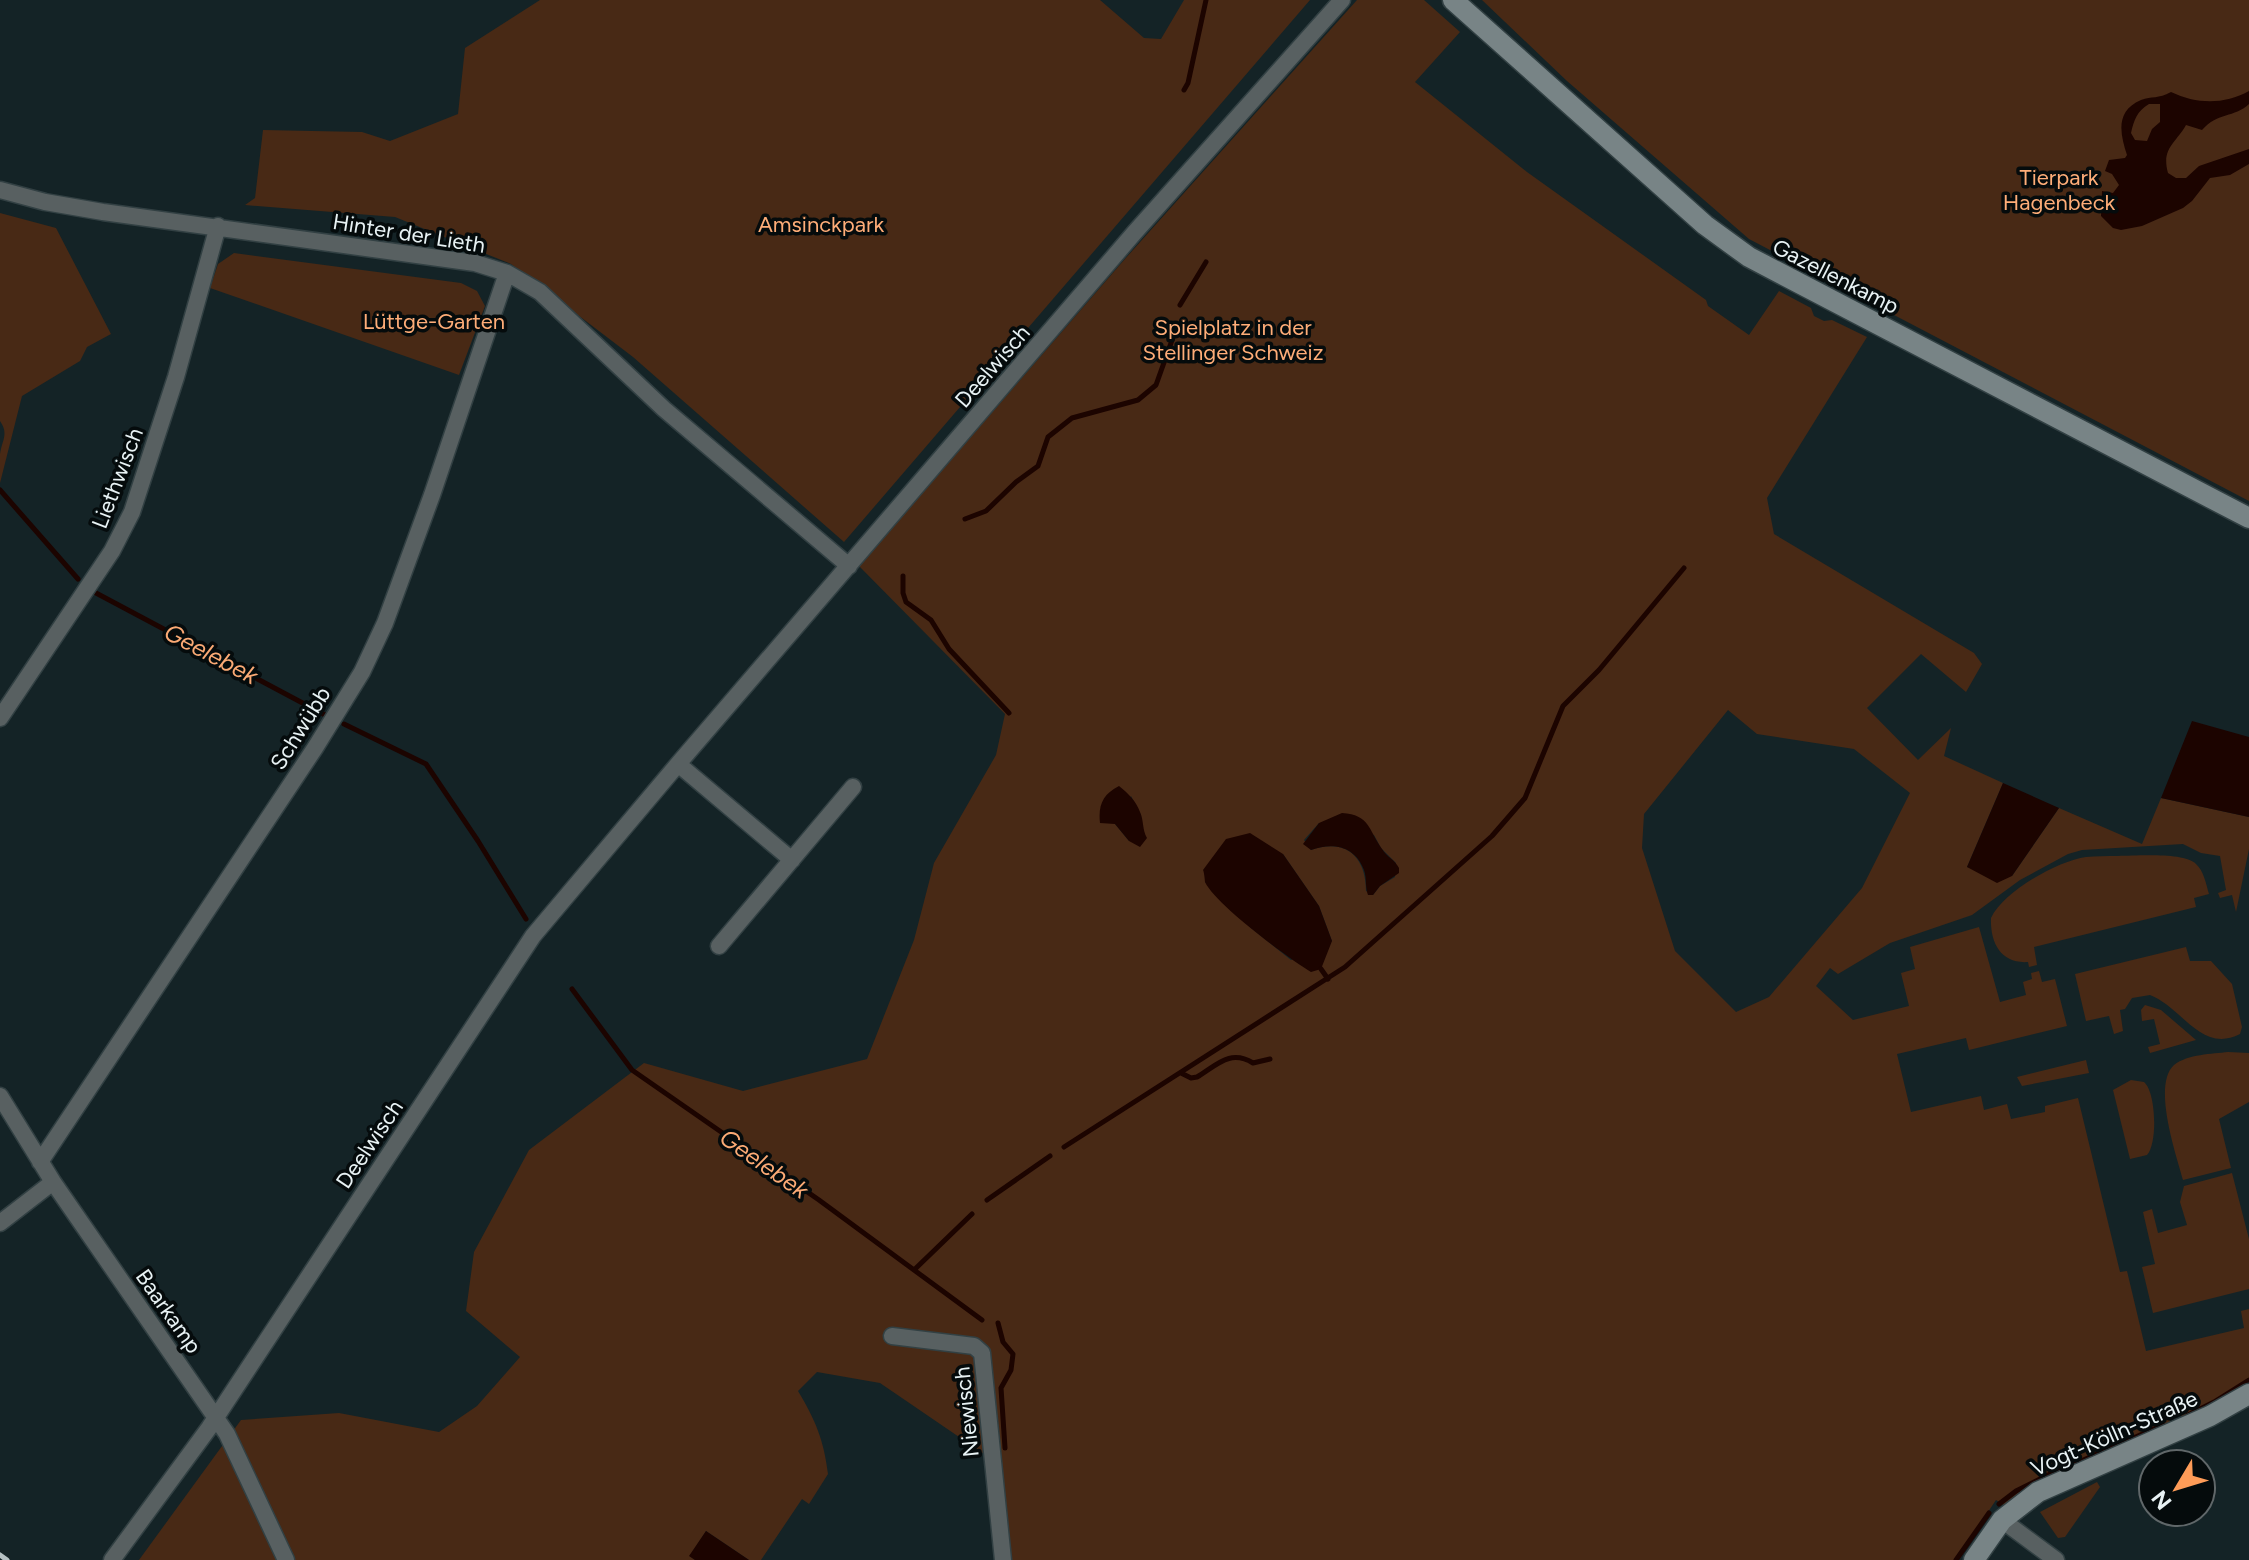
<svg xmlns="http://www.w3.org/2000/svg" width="2249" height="1560" viewBox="0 0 2249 1560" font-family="Figtree,sans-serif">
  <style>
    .green { fill: #482915; fill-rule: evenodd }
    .water { fill: #1c0400; fill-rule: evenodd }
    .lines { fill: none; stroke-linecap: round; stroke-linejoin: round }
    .stream { stroke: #1c0400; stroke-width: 5 }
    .street-casing { stroke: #324043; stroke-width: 19 }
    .secondary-casing { stroke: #324043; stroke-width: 23 }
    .street { stroke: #586061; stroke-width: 16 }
    .secondary { stroke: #788486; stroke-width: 20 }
    .rail { stroke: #b6c1c3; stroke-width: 5 }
    .labels { text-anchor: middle; stroke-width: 7; stroke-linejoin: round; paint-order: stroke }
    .park-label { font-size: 22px; fill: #fead78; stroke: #050b0c }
    .street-label { font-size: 22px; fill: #e8f2f4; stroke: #050b0c }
    .water-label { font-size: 24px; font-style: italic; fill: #fbaa75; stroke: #050b0c }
  </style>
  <rect width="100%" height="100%" fill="#142326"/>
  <path class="green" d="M 540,0 L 1100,0 L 1144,38 L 1161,39 L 1184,0 L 1310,0 L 844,542 L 633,357 L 511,264 L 395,217 L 245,205 L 255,198 L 263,130 L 362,132 L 390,141 L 458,114 L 465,48 Z
    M 1357,0 L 1424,0 L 1460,32 L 1415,82 L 1527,172 L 1706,300 L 1708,306 L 1749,335 L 1779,291 L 1811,308 L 1814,316 L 1824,321 L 1832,320 L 1867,337 L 1767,498 L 1774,534 L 1974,653 L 1982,664 L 1966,692 L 1921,654 L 1867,708 L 1918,760 L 1951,728 L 1944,756 L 2003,783 L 1967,867 L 2012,876 L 2059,808 L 2142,844 L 2161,798 L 2249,817 L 2249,849 L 2236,912 L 2232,895 L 2220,898 L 2218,893 L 2226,890 L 2220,856 L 2201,853 L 2183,844 L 2082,850 L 2068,854 L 2020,880 L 1972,915 L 1890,943 L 1838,974 L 1830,968 L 1816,986 L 1853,1020 L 1909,1006 L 1901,973 L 1915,969 L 1910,947 L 1979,927 L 2000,1002 L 2026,995 L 2023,982 L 2032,979 L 2031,973 L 2039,971 L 2042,982 L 2055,979 L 2067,1026 L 1969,1050 L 1966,1038 L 1897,1054 L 1911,1112 L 1981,1096 L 1984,1110 L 2007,1104 L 2011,1119 L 2045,1112 L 2045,1106 L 2078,1098 L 2120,1272 L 2127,1271 L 2146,1351 L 2244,1328 L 2241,1311 L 2249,1309 L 2249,1384 L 2185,1419 L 2181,1415 L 2170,1420 L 2168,1426 L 2071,1468 L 2069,1464 L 2063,1466 L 2064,1472 L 2005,1506 L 1996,1500 L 1956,1560 L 995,1560 L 984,1454 L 880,1383 L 817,1372 L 798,1391 C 816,1421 824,1441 828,1474 L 809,1504 L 802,1499 L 761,1560 L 749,1560 L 706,1531 L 690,1556 L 695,1560 L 139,1560 L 241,1420 L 339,1413 L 439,1432 L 477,1406 L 520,1357 L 466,1311 L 474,1252 L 529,1150 L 644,1063 L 743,1091 L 867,1059 L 914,940 L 934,863 L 996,755 L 1005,714 L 859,566 L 1124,260 ZM 1728,710 L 1757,734 L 1854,749 L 1910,793 L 1862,888 L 1769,997 L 1736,1012 L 1675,951 L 1642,848 L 1644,814 ZM 1131,796 L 1141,815 L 1142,829 L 1129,841 L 1115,824 ZM 1319,823 L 1374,835 L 1381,848 L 1396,863 L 1395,877 L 1380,886 L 1373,895 L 1366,891 C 1366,856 1345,838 1311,850 L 1304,840 ZM 1283,854 L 1319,906 L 1332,941 L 1291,960 L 1251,928 L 1205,882 Z
    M 1482,0 L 2249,0 L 2249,501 L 1749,239 L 1567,81 Z
    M 0,213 L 56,228 L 111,334 L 87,347 L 80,361 L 22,396 L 0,483 C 0,474 0,463 0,454 C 2,440 9,434 0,421 Z
    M 234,253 L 461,283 L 477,291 L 485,306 L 459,375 L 210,288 L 218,264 Z
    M 2118,856 C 2136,856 2184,852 2196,864 C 2204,871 2206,884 2209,894 L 2194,898 L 2196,907 L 2034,947 L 2037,965 L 2029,967 L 2028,962 C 2001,964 1990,943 1991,918 C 2003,892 2057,861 2086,857 C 2096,856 2107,856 2118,856 Z
    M 2186,947 L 2190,961 L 2211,961 L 2232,984 L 2242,1027 L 2240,1034 C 2201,1054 2182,1007 2150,995 L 2132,998 L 2125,1009 L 2120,1010 L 2123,1031 L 2114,1034 L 2109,1016 L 2086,1021 L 2075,974 Z
    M 2145,1005 L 2161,1010 L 2196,1040 L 2150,1053 L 2148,1047 L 2160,1044 L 2154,1019 L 2142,1021 L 2141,1010 Z
    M 2228,1052 L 2249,1053 L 2249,1102 L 2219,1119 L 2231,1168 L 2183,1180 C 2176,1154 2152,1085 2174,1065 C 2188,1054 2212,1054 2228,1052 Z
    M 2086,1060 L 2089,1073 L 2022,1086 L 2017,1077 Z
    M 2131,1080 L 2144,1082 C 2156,1092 2158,1143 2147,1155 L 2130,1159 L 2113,1090 Z
    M 2232,1173 L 2249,1239 L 2249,1289 L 2153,1313 L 2142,1267 L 2155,1264 L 2143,1212 L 2152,1209 L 2158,1233 L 2187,1225 L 2180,1202 L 2184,1186 Z
    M 2097,1482 L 2100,1487 L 2065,1537 L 2058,1538 L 2040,1512 Z"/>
  <path class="water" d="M 2249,91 L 2249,104 C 2234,118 2218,112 2202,130 L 2186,125 C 2176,143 2161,148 2168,173 L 2176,178 L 2186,178 L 2199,166 L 2249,149 L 2249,164 L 2230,175 L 2210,178 L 2192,201 L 2183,208 L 2142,226 L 2121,230 L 2113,228 L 2101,216 L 2102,191 L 2113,193 L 2119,185 L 2112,174 L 2105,171 L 2109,160 L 2125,158 L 2127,155 C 2120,134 2115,111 2141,100 C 2152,96 2158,99 2171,92 C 2196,104 2224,105 2249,91 ZM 2149,104 L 2160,104 L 2160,122 L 2152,129 L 2147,141 L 2135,140 L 2131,133 C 2134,120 2137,111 2149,104 Z
    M 2192,721 L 2249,737 L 2249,817 L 2161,798 Z
    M 2003,783 L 2059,808 L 2012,876 L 1997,883 L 1967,867 Z
    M 1119,786 C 1128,793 1136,801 1140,812 C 1144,821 1142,829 1147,838 L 1140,847 L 1129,841 L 1115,824 L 1100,823 C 1098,805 1103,794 1119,786 Z
    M 1342,813 C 1370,815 1368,829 1382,849 C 1387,857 1395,860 1399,868 L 1399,873 L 1380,886 L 1373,895 L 1368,895 C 1365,887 1367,879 1364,870 C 1355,846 1333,842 1311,850 L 1303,844 L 1319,823 Z
    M 1250,833 L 1283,854 L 1319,906 L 1332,941 L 1321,969 L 1311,972 C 1288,958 1216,905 1205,882 C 1205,881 1204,871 1203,870 L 1226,839 Z
    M 706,1531 L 749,1560 L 695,1560 L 689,1556 Z"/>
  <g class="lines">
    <path class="stream" d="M 1184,90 L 1188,83 L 1206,0
      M 1180,305 L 1206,262
      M 0,490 L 78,579
      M 965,519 L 986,511 L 1016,482 L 1038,466 L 1048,437 L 1072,418 L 1138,400 L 1156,385 L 1176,329
      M 903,576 L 903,593 L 906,602 L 931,620 L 949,649 L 1009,713
      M 96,593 L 327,716
      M 344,724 L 426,764 L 478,841 L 526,919
      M 1321,969 L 1328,979
      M 572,989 L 632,1070 L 819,1200 L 914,1270 L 972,1214
      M 1181,1073 L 1191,1078 L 1197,1077 C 1217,1065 1230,1049 1253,1063 L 1270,1059
      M 1064,1147 L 1345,967 L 1492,836 L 1525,798 L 1563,706 L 1599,670 L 1684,568
      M 987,1200 L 1050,1156
      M 914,1270 L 982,1320
      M 998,1323 L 1003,1342 L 1013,1354 L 1011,1370 L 1001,1388 L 1005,1448
      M 2188,1415 L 2214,1402 L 2249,1380
      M 2072,1465 L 2163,1425
      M 1999,1504 L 2016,1491 L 2060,1469
      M 1956,1560 L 1989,1513"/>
    <g class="street-casing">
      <path id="street" d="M 0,190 L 45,202 L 103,212 L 475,263 L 507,273 L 540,292 L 664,409 L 849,566
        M 0,718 L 112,551 L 132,512 L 176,377 L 218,226
        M 678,764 L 792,860
        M 719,946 L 853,787
        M 0,1096 L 53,1182 L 227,1434 L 286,1560
        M 40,1162 L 315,748 L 362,672 L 385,623 L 432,495 L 507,273
        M 0,1223 L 53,1182
        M 892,1336 L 974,1346 L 982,1353 L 1003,1560
        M 2002,1520 L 2056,1560
        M 112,1560 L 209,1428 L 533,936 L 678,764 L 1135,232 L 1342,0"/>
    </g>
    <g class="secondary-casing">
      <path id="secondary" d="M 1453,0 L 1705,225 L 1749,257 L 2249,518
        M 1974,1560 L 2002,1520 L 2038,1492 L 2210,1416 L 2249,1394"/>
    </g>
    <use href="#street" class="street"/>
    <use href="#secondary" class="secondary"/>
    <path class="rail" d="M 0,1555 L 7,1560"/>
  </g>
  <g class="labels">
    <g class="park-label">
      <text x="2059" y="185">Tierpark<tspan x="2059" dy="25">Hagenbeck</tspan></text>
      <text x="821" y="232">Amsinckpark</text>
      <text x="434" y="329">Lüttge-Garten</text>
      <text x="1233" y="335">Spielplatz in der<tspan x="1233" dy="25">Stellinger Schweiz</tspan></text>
    </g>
    <g class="street-label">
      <text transform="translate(409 233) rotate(9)" y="8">Hinter der Lieth</text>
      <text transform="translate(1836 276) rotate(27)" y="8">Gazellenkamp</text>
      <text transform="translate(992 366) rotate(-49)" y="8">Deelwisch</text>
      <text transform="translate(117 478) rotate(-69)" y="8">Liethwisch</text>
      <text transform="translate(300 728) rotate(-58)" y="8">Schwübb</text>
      <text transform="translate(369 1144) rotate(-56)" y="8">Deelwisch</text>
      <text transform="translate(169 1311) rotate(55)" y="8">Baarkamp</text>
      <text transform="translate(966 1412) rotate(-96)" y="8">Niewisch</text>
      <text transform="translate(2114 1433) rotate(-24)" y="8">Vogt-Kölln-Straße</text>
    </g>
    <g class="water-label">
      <text transform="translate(211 654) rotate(28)" y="8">Geelebek</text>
      <text transform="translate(764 1164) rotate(35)" y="8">Geelebek</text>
    </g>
  </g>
  <g transform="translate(2177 1488) rotate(232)"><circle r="38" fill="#050b0c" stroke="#606769" stroke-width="2"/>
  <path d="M0-6L14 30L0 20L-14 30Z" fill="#fe9c58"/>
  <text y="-12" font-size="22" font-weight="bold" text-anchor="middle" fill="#e8f2f4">N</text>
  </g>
</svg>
